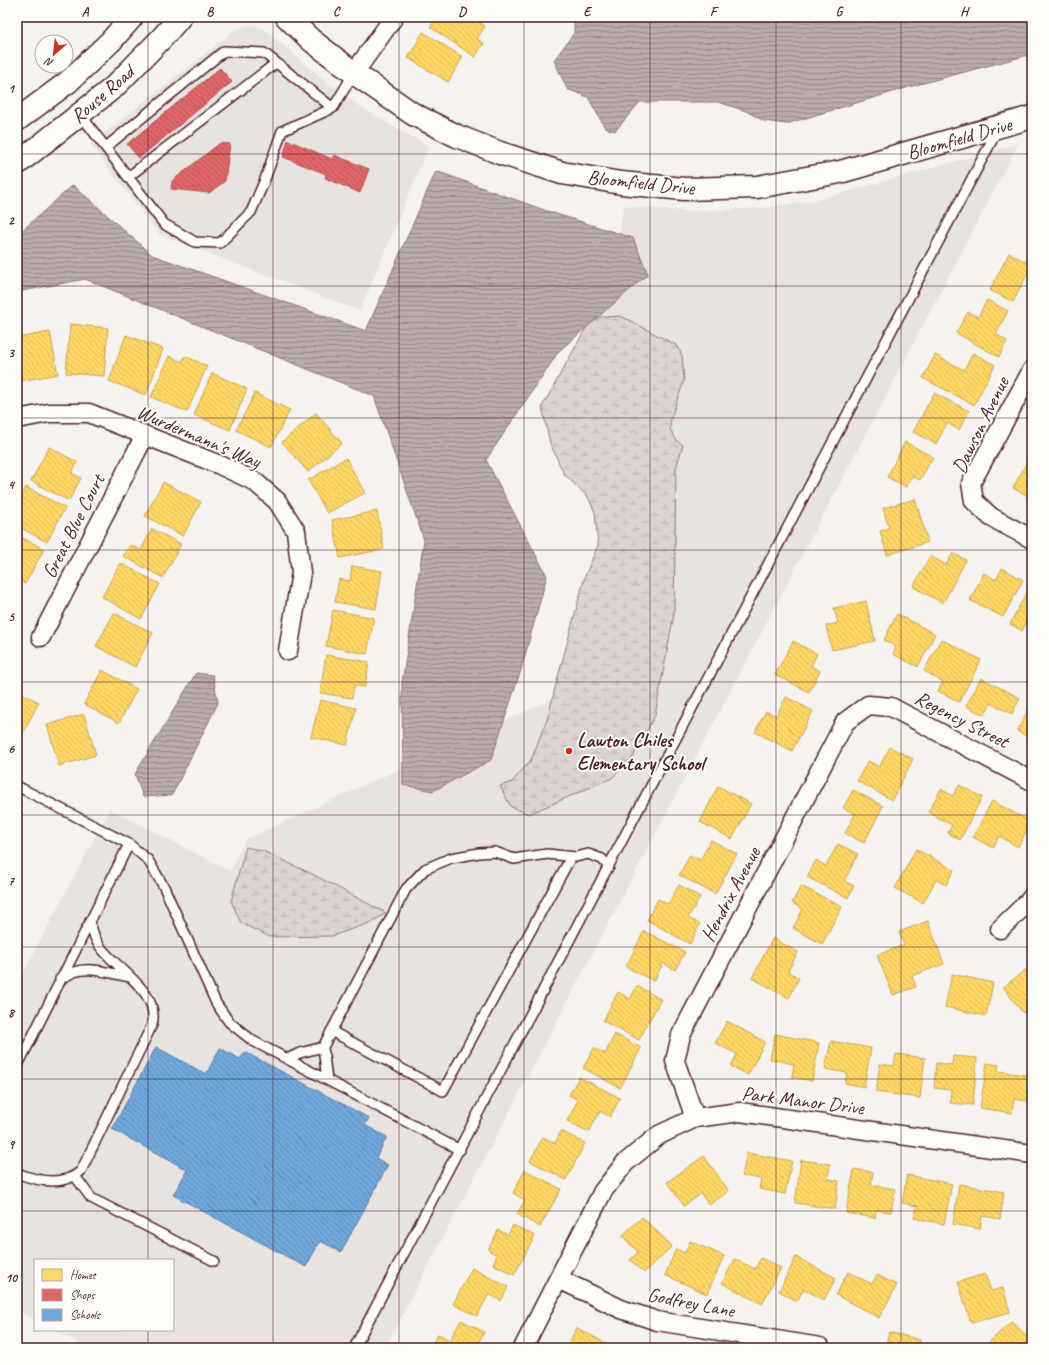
<svg xmlns="http://www.w3.org/2000/svg" width="1049" height="1365" viewBox="0 0 1049 1365" font-family="Caveat,sans-serif">
  <style>
    .built { fill: #e9e3e0 }
    .wetland { fill: url(#wetland-marsh); stroke: #937a7e }
    .water { fill: url(#water-rules); stroke: #8e7378 }
    .homes { fill: url(#homes-back-hatch); stroke: #c9a154 }
    .shops { fill: url(#shops-back-hatch); stroke: #b35154 }
    .schools { fill: url(#schools-back-hatch); stroke: #647fa7 }
    .lines { fill: none; stroke-linecap: round; stroke-linejoin: round }
    .lane-casing { stroke: #4a1f2b; stroke-width: 12 }
    .street-casing { stroke: #4a1f2b; stroke-width: 21 }
    .secondary-casing { stroke: #4a1f2b; stroke-width: 25 }
    .lane { stroke: #fdfcf7; stroke-width: 9 }
    .street { stroke: #fdfcf7; stroke-width: 18 }
    .secondary { stroke: #fdfcf7; stroke-width: 22 }
    .grid { fill: none; stroke: #4a1f2b; stroke-width: 1; stroke-opacity: 0.55 }
    .poi-dot { fill: #c8321e; stroke: #fdfcf7; stroke-width: 1.5 }
    .labels { text-anchor: middle; stroke-width: 4; stroke-linejoin: round; paint-order: stroke }
    .street-label { font-size: 20px; fill: #4a1f2b; stroke: #fdfcf7 }
    .poi-label { font-size: 20px; font-weight: bold; fill: #4a1f2b; stroke: #fdfcf7; text-anchor: start }
    .neatline { fill: none; stroke: #4a1f2b; stroke-width: 1.5 }
    .grid-label { font-size: 13px; text-anchor: middle; font-weight: bold; fill: #4a1f2b }
  </style>
  <defs>
    <pattern id="wetland-marsh" width="20" height="14" patternUnits="userSpaceOnUse"><rect width="20" height="14" fill="#dcd4d2"/><path d="M1 5h8M5 5V1M11 12h8M15 12V8" fill="none" stroke="#beb6b4"/></pattern>
    <pattern id="water-rules" width="6" height="5" patternUnits="userSpaceOnUse"><rect width="6" height="5" fill="#bbabac"/><path d="M0 2.5h6" fill="none" stroke="#9a8b8c"/></pattern>
    <pattern id="homes-back-hatch" width="6" height="6" patternUnits="userSpaceOnUse"><rect width="6" height="6" fill="#ffd966"/><path d="M-1 5l2 2M0 0l6 6M5-1l2 2" fill="none" stroke="#dcba59"/></pattern>
    <pattern id="shops-back-hatch" width="6" height="6" patternUnits="userSpaceOnUse"><rect width="6" height="6" fill="#e06666"/><path d="M-1 5l2 2M0 0l6 6M5-1l2 2" fill="none" stroke="#b85354"/></pattern>
    <pattern id="schools-back-hatch" width="6" height="6" patternUnits="userSpaceOnUse"><rect width="6" height="6" fill="#6fa8dc"/><path d="M-1 5l2 2M0 0l6 6M5-1l2 2" fill="none" stroke="#5d88b3"/></pattern>
  </defs>
  <rect width="100%" height="100%" fill="#f6f3ef"/>
  <filter id="ink" filterUnits="userSpaceOnUse"><feTurbulence type="fractalNoise" baseFrequency=".025" numOctaves="2"/><feDisplacementMap in="SourceGraphic" scale="8" xChannelSelector="R" yChannelSelector="G"/><feConvolveMatrix kernelMatrix="1 2 1 2 8 2 1 2 1" color-interpolation-filters="sRGB"/></filter>
  <g filter="url(#ink)">
    <path class="built" d="M 246,25 L 254,25 L 264,29 L 323,79 L 358,105 L 389,124 L 429,146 L 360,311 L 160,235 L 90,144 L 234,31 Z
      M 1019,143 L 385,1348 L 88,1348 L 54,1330 L 173,1330 L 173,1260 L 35,1260 L 35,1320 L 17,1311 L 17,984 L 110,809 L 230,871 L 246,839 L 568,692 L 623,472 L 602,337 L 624,206 L 685,211 L 763,208 L 821,199 Z"/>
    <path class="wetland" d="M 621,316 L 676,345 L 682,355 L 684,381 L 671,418 L 670,429 L 677,441 L 683,445 L 676,468 L 674,614 L 655,715 L 633,757 L 612,778 L 529,814 L 511,807 L 500,786 L 512,782 L 531,760 L 548,717 L 554,692 L 585,576 L 598,545 L 595,512 L 588,497 L 564,474 L 550,443 L 542,407 L 587,326 L 600,317 Z
      M 246,847 L 263,851 L 310,873 L 386,913 L 372,922 L 332,936 L 270,937 L 241,923 L 231,901 Z"/>
    <path class="water" d="M 574,17 L 1032,17 L 1032,54 L 916,85 L 786,124 L 764,121 L 746,111 L 718,102 L 640,102 L 615,131 L 605,128 L 588,97 L 567,89 L 554,60 L 574,33 Z
      M 436,171 L 547,211 L 633,238 L 648,274 L 559,351 L 486,460 L 547,576 L 521,670 L 491,760 L 433,791 L 403,785 L 402,683 L 424,540 L 374,396 L 85,279 L 17,292 L 17,235 L 73,185 L 152,255 L 366,331 Z
      M 196,673 L 213,675 L 218,703 L 172,795 L 143,797 L 135,774 Z"/>
    <path class="homes" d="M 437,17 L 471,17 L 485,26 L 477,39 L 484,43 L 475,57 L 430,27 Z
      M 423,32 L 463,57 L 448,82 L 408,58 Z
      M 1009,253 L 1032,265 L 1013,302 L 990,290 Z
      M 987,300 L 1008,311 L 996,334 L 1007,341 L 999,357 L 956,333 L 968,312 L 978,317 Z
      M 70,324 L 108,328 L 104,376 L 66,373 Z
      M 50,332 L 58,374 L 20,381 L 17,364 L 17,338 Z
      M 126,335 L 163,349 L 146,395 L 109,381 Z
      M 973,353 L 995,365 L 974,405 L 923,378 L 935,355 L 964,370 Z
      M 169,356 L 182,362 L 185,356 L 207,366 L 187,412 L 151,397 Z
      M 212,373 L 247,389 L 230,430 L 194,415 Z
      M 255,393 L 290,410 L 271,447 L 236,430 Z
      M 934,393 L 969,411 L 959,430 L 947,423 L 936,444 L 913,432 Z
      M 316,413 L 342,443 L 308,472 L 282,442 Z
      M 905,442 L 933,457 L 920,480 L 912,476 L 906,487 L 887,477 Z
      M 49,447 L 77,462 L 72,473 L 81,478 L 69,501 L 31,481 Z
      M 346,458 L 365,493 L 327,513 L 308,480 Z
      M 1027,462 L 1032,464 L 1032,498 L 1013,488 Z
      M 163,482 L 201,502 L 183,536 L 145,516 Z
      M 26,487 L 65,508 L 47,542 L 17,526 L 17,504 Z
      M 915,499 L 928,542 L 887,555 L 880,531 L 889,528 L 883,508 Z
      M 377,511 L 384,549 L 340,558 L 332,520 Z
      M 152,529 L 181,544 L 163,578 L 123,556 L 130,545 L 141,550 Z
      M 17,535 L 44,549 L 25,584 L 17,579 Z
      M 953,553 L 966,560 L 943,603 L 913,587 L 930,556 L 946,565 Z
      M 120,563 L 160,584 L 141,619 L 102,597 Z
      M 352,566 L 382,571 L 376,609 L 335,602 L 339,579 L 350,581 Z
      M 1002,568 L 1023,580 L 1003,617 L 970,600 L 984,573 L 996,580 Z
      M 1030,586 L 1032,587 L 1032,624 L 1027,621 L 1022,631 L 1010,624 Z
      M 866,601 L 875,641 L 832,650 L 826,626 L 838,623 L 834,608 Z
      M 333,610 L 374,618 L 367,654 L 326,646 Z
      M 114,613 L 153,633 L 135,667 L 96,646 Z
      M 897,614 L 935,634 L 918,667 L 893,654 L 896,647 L 884,640 Z
      M 941,639 L 981,660 L 959,702 L 938,691 L 943,682 L 924,671 Z
      M 793,641 L 817,654 L 811,666 L 820,671 L 809,692 L 775,675 Z
      M 326,655 L 369,662 L 365,687 L 354,686 L 352,698 L 320,693 Z
      M 102,670 L 137,689 L 119,723 L 84,704 Z
      M 981,678 L 1020,698 L 1012,714 L 991,703 L 984,715 L 966,706 Z
      M 17,691 L 39,702 L 19,741 L 17,740 Z
      M 786,697 L 813,711 L 792,751 L 755,732 L 766,711 L 776,716 Z
      M 320,700 L 356,708 L 347,745 L 311,737 Z
      M 1030,706 L 1032,707 L 1032,739 L 1017,731 Z
      M 84,714 L 96,755 L 59,766 L 47,725 Z
      M 890,747 L 913,759 L 892,800 L 857,781 L 868,761 L 879,767 Z
      M 959,785 L 982,797 L 960,840 L 948,833 L 952,825 L 928,812 L 941,789 L 953,796 Z
      M 718,786 L 751,804 L 732,839 L 700,822 Z
      M 853,790 L 883,806 L 864,843 L 845,833 L 855,814 L 843,808 Z
      M 992,801 L 1031,822 L 1018,847 L 999,836 L 993,848 L 973,837 Z
      M 711,840 L 737,854 L 715,894 L 679,875 L 690,855 L 700,860 Z
      M 838,844 L 858,854 L 844,881 L 854,886 L 848,898 L 807,877 L 816,860 L 826,866 Z
      M 916,849 L 954,870 L 946,885 L 936,880 L 923,903 L 895,888 Z
      M 679,885 L 700,897 L 688,918 L 700,924 L 690,944 L 647,920 L 658,899 L 668,904 Z
      M 801,886 L 842,907 L 822,944 L 793,928 L 803,909 L 792,903 Z
      M 928,921 L 944,964 L 912,976 L 916,987 L 893,995 L 877,955 L 904,945 L 899,932 Z
      M 644,931 L 685,952 L 675,970 L 663,963 L 654,981 L 626,967 Z
      M 773,938 L 798,952 L 788,971 L 799,978 L 789,998 L 752,978 Z
      M 1032,965 L 1032,1006 L 1023,1013 L 1003,987 Z
      M 952,974 L 993,983 L 986,1016 L 945,1007 Z
      M 637,986 L 661,999 L 639,1040 L 603,1021 L 618,992 L 630,999 Z
      M 727,1021 L 765,1042 L 748,1075 L 731,1066 L 737,1054 L 715,1043 Z
      M 615,1034 L 641,1048 L 620,1088 L 583,1068 L 594,1048 L 605,1054 Z
      M 775,1034 L 819,1043 L 812,1081 L 792,1077 L 794,1064 L 770,1059 Z
      M 831,1041 L 871,1048 L 864,1087 L 845,1083 L 847,1073 L 825,1069 Z
      M 896,1054 L 925,1058 L 920,1098 L 876,1092 L 880,1064 L 894,1066 Z
      M 953,1056 L 977,1058 L 973,1105 L 950,1103 L 951,1090 L 934,1088 L 936,1063 L 952,1065 Z
      M 987,1063 L 999,1065 L 998,1071 L 1031,1076 L 1027,1101 L 1014,1099 L 1012,1113 L 980,1108 Z
      M 579,1077 L 620,1098 L 610,1117 L 600,1111 L 589,1132 L 567,1121 L 578,1100 L 569,1095 Z
      M 561,1131 L 585,1143 L 566,1180 L 530,1161 L 543,1137 L 555,1143 Z
      M 747,1153 L 792,1161 L 785,1194 L 759,1189 L 761,1179 L 742,1176 Z
      M 704,1156 L 729,1191 L 709,1205 L 701,1194 L 684,1206 L 667,1182 Z
      M 801,1160 L 830,1164 L 828,1179 L 839,1181 L 835,1209 L 795,1203 Z
      M 854,1169 L 873,1172 L 871,1185 L 895,1189 L 891,1212 L 876,1210 L 875,1218 L 846,1213 Z
      M 525,1170 L 561,1189 L 540,1227 L 517,1214 L 525,1200 L 513,1193 Z
      M 907,1175 L 952,1184 L 944,1224 L 914,1218 L 917,1206 L 902,1203 Z
      M 959,1184 L 1004,1192 L 1000,1219 L 982,1216 L 980,1229 L 953,1224 Z
      M 642,1217 L 672,1246 L 644,1273 L 630,1260 L 638,1252 L 622,1236 Z
      M 513,1225 L 535,1236 L 514,1275 L 493,1264 L 497,1255 L 488,1250 L 498,1230 L 508,1235 Z
      M 690,1241 L 724,1256 L 707,1294 L 665,1275 L 676,1249 L 685,1253 Z
      M 796,1257 L 836,1278 L 824,1300 L 804,1289 L 797,1301 L 779,1291 Z
      M 761,1258 L 781,1268 L 762,1304 L 722,1283 L 735,1259 L 755,1269 Z
      M 472,1268 L 508,1287 L 501,1301 L 489,1294 L 477,1316 L 453,1304 Z
      M 848,1272 L 872,1284 L 877,1275 L 897,1285 L 879,1318 L 836,1295 Z
      M 985,1274 L 991,1291 L 1003,1288 L 1010,1312 L 971,1323 L 958,1282 Z
      M 461,1320 L 484,1332 L 476,1348 L 430,1348 L 438,1334 L 450,1340 Z
      M 1012,1321 L 1032,1342 L 1032,1348 L 983,1348 Z
      M 577,1328 L 615,1348 L 566,1348 Z
      M 889,1332 L 920,1340 L 918,1348 L 885,1348 Z"/>
    <path class="shops" d="M 220,68 L 232,82 L 139,158 L 127,144 Z
      M 288,140 L 332,159 L 334,155 L 369,169 L 360,193 L 325,178 L 326,174 L 283,157 Z
      M 220,143 L 230,144 L 225,181 L 209,193 L 171,189 L 172,181 Z"/>
    <path class="schools" d="M 156,1047 L 206,1074 L 220,1048 L 240,1059 L 245,1052 L 369,1118 L 365,1125 L 387,1137 L 376,1158 L 388,1165 L 341,1252 L 320,1241 L 306,1267 L 173,1195 L 187,1170 L 112,1129 Z"/>
    <g class="lines">
      <g class="lane-casing">
        <path id="lane" d="M 80,114 L 164,224 L 195,242 L 220,243 L 251,212 L 264,182 L 282,131 L 333,108 L 354,73
          M 106,147 L 224,51 L 264,53 L 333,108
          M 128,177 L 276,63
          M 17,786 L 129,844 L 148,860 L 164,887 L 216,1003 L 229,1022 L 253,1041 L 460,1150
          M 60,979 C 65,977 69,974 74,972 C 91,966 113,974 130,977
          M 331,1031 L 443,1091 L 571,857
          M 287,1059 L 300,1053 L 323,1047
          M 17,1067 L 129,844
          M 327,1080 L 323,1047 L 406,889 L 425,869 L 451,858 L 479,853 L 495,852 L 514,859 L 547,854 L 576,857 L 588,854 L 602,859 L 609,867
          M 17,1173 C 37,1181 63,1187 81,1171 L 152,1025 C 161,991 115,969 99,945 C 94,938 92,930 90,921
          M 75,1176 L 91,1198 L 214,1261
          M 354,1348 L 998,129"/>
      </g>
      <g class="street-casing">
        <path id="street" d="M 354,73 L 394,17
          M 1032,370 L 971,483 L 974,501 L 991,517 L 1032,539
          M 17,419 L 49,413 L 89,413 L 220,465 L 254,481 L 277,501 L 296,531 L 301,573 L 288,651
          M 41,637 L 145,435
          M 1000,929 L 1028,902 L 1032,897
          M 695,1118 L 675,1061 L 681,1035 L 845,722 L 868,705 L 891,707 L 1032,781
          M 559,1279 L 621,1309 L 657,1321 L 820,1347
          M 523,1348 L 603,1191 L 625,1163 L 659,1135 L 695,1118 L 740,1112 L 1032,1154"/>
      </g>
      <g class="secondary-casing">
        <path id="secondary" d="M 287,17 L 311,40 L 354,73 L 413,114 L 457,136 L 500,153 L 562,173 L 621,183 L 684,189 L 757,187 L 840,172 L 1032,117
          M 17,120 L 68,82 L 111,41 L 132,17
          M 17,164 L 114,87 L 161,39 L 180,17"/>
      </g>
      <use href="#lane" class="lane"/>
      <use href="#street" class="street"/>
      <use href="#secondary" class="secondary"/>
    </g>
  </g>
  <path class="grid" d="M 148,17 L 148,1260M 273,17 L 273,1348M 399,17 L 399,1348M 524,17 L 524,1348M 650,17 L 650,1348M 776,17 L 776,1348M 901,17 L 901,1348M 17,154 L 1032,154M 17,286 L 1032,286M 17,418 L 1032,418M 17,550 L 1032,550M 17,682 L 1032,682M 17,815 L 1032,815M 17,947 L 1032,947M 17,1079 L 1032,1079M 17,1211 L 1032,1211M 148,1330 L 148,1348"/>
  <circle class="poi-dot" cx="569" cy="751" r="4"/>
  <g class="labels">
    <g class="street-label">
      <text transform="translate(102 94) rotate(-41)" y="7">Rouse Road</text>
      <text transform="translate(959 138) rotate(-16)" y="7">Bloomfield Drive</text>
      <text transform="translate(641 182) rotate(6)" y="7">Bloomfield Drive</text>
      <text transform="translate(980 425) rotate(-64)" y="7">Dawson Avenue</text>
      <text transform="translate(199 436) rotate(23)" y="7">Wurdermann's Way</text>
      <text transform="translate(73 526) rotate(-63)" y="7">Great Blue Court</text>
      <text transform="translate(962 719) rotate(27)" y="7">Regency Street</text>
      <text transform="translate(730 894) rotate(-62)" y="7">Hendrix Avenue</text>
      <text transform="translate(803 1100) rotate(7)" y="7">Park Manor Drive</text>
      <text transform="translate(691 1302) rotate(11)" y="7">Godfrey Lane</text>
    </g>
    <g class="poi-label">
      <text x="577" y="747">Lawton Chiles<tspan x="577" dy="23">Elementary School</tspan></text>
    </g>
  </g>
  <rect width="1049" height="1365" fill="none" stroke="#fdfcf7" stroke-width="44"/>
  <rect x="34" y="1259" width="140" height="72" fill="#fdfcf7" stroke="#b5a4a5"/>
  <rect x="42" y="1269" width="20" height="12" fill="#ffd966" stroke="#b5a4a5"/>
  <text x="70" y="1279" font-size="12" fill="#4a1f2b">Homes</text>
  <rect x="42" y="1289" width="20" height="12" fill="#e06666" stroke="#b5a4a5"/>
  <text x="70" y="1299" font-size="12" fill="#4a1f2b">Shops</text>
  <rect x="42" y="1309" width="20" height="12" fill="#6fa8dc" stroke="#b5a4a5"/>
  <text x="70" y="1319" font-size="12" fill="#4a1f2b">Schools</text>
  <g transform="translate(54 54) rotate(208)"><circle r="19" fill="#fdfcf7" stroke="#b5a4a5"/>
  <path d="M0-3L7 15L0 10L-7 15Z" fill="#c8321e"/>
  <text y="-6" font-size="11" font-weight="bold" text-anchor="middle" fill="#4a1f2b">N</text>
  </g>
  <rect x="22" y="22" width="1005" height="1321" class="neatline"/>
  <g class="grid-label">
    <text x="85" y="16">A</text>
    <text x="210" y="16">B</text>
    <text x="336" y="16">C</text>
    <text x="462" y="16">D</text>
    <text x="587" y="16">E</text>
    <text x="713" y="16">F</text>
    <text x="839" y="16">G</text>
    <text x="964" y="16">H</text>
    <text x="11" y="93">1</text>
    <text x="11" y="225">2</text>
    <text x="11" y="357">3</text>
    <text x="11" y="489">4</text>
    <text x="11" y="621">5</text>
    <text x="11" y="753">6</text>
    <text x="11" y="885">7</text>
    <text x="11" y="1017">8</text>
    <text x="11" y="1149">9</text>
    <text x="11" y="1282">10</text>
  </g>
</svg>
